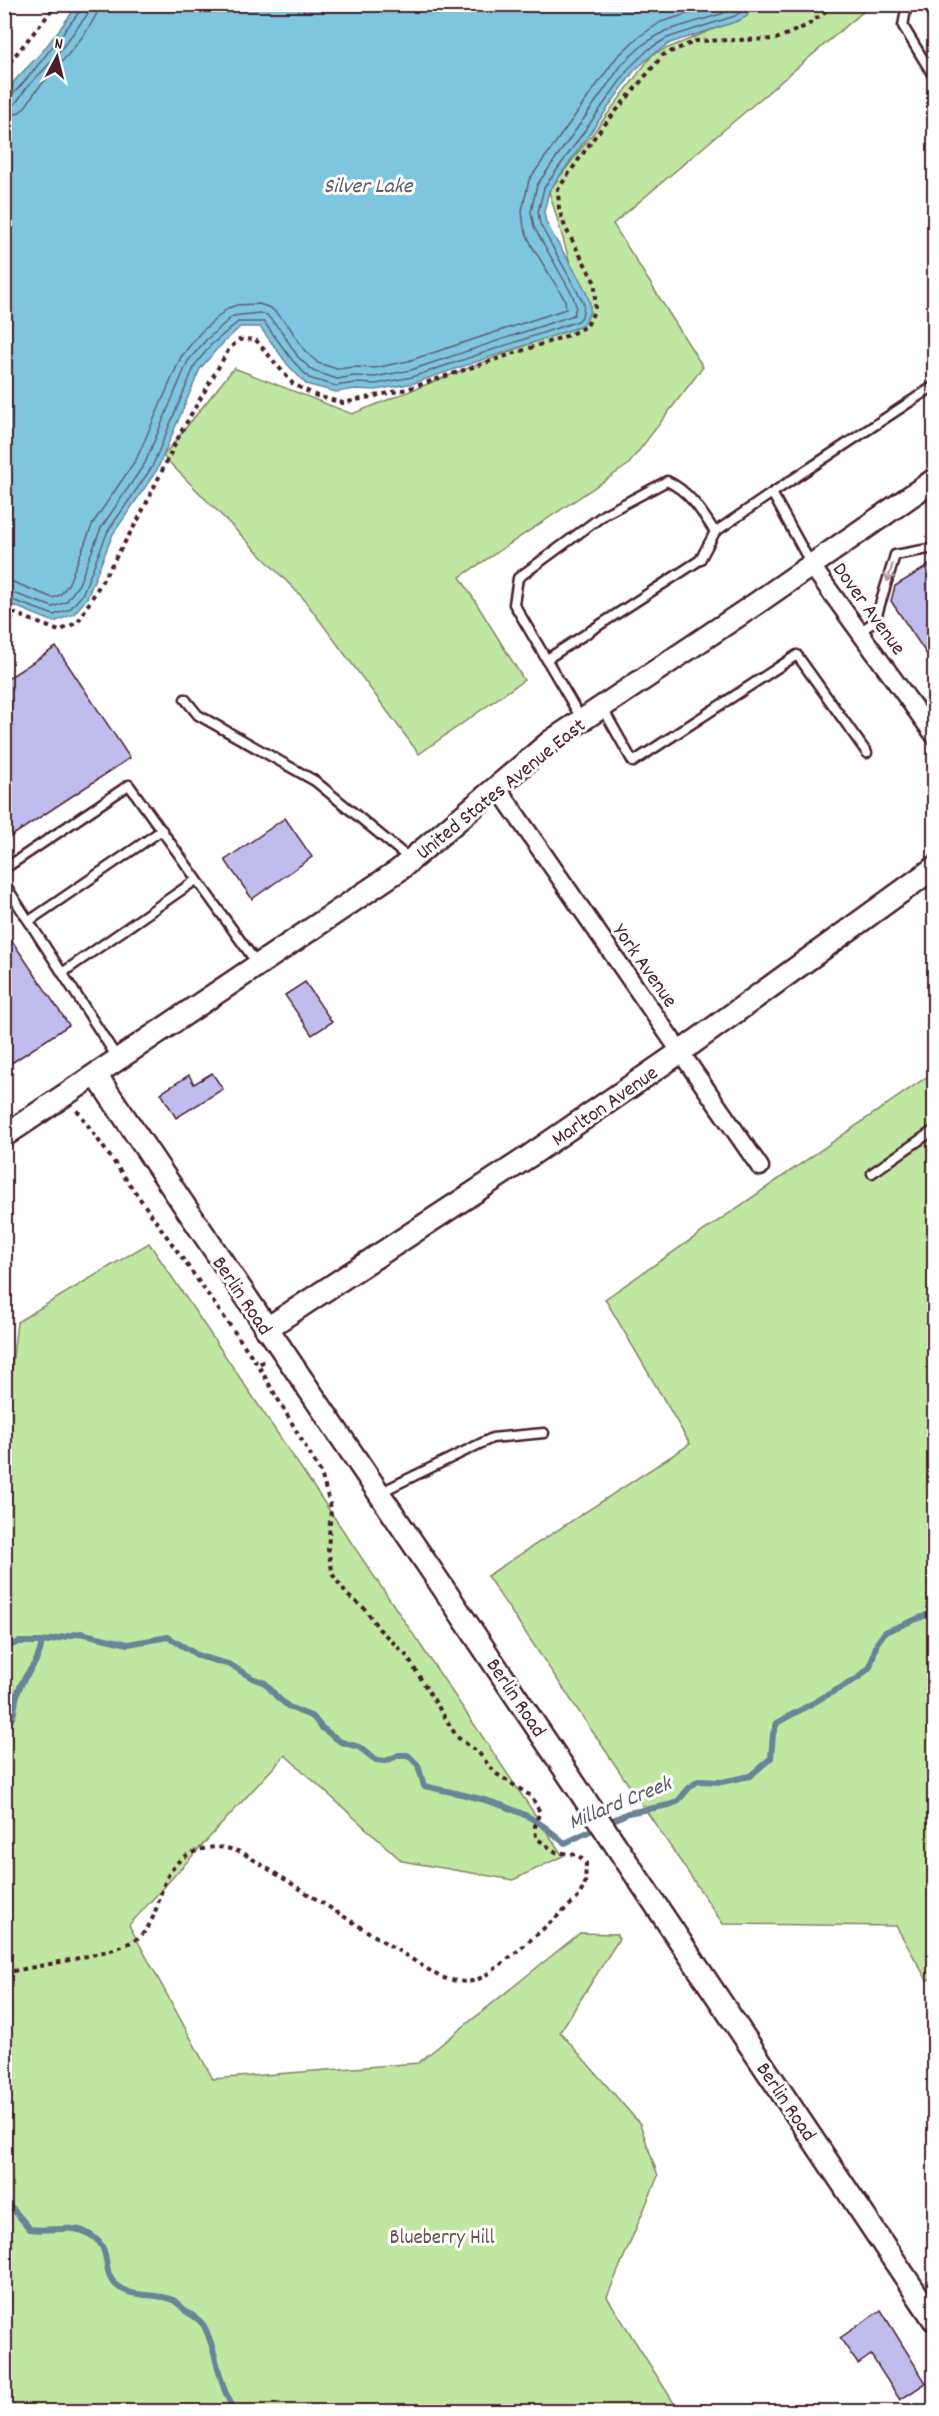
<svg xmlns="http://www.w3.org/2000/svg" width="939" height="2416" viewBox="0 0 939 2416" font-family="Dekko,sans-serif">
  <style>
    .green { fill: #c0e7a2; stroke: #858366; stroke-width: 1.5 }
    .water { fill: #7ec5df; stroke: #698397; stroke-width: 1.5 }
    .lines { fill: none; stroke-linecap: round; stroke-linejoin: round }
    .shore { stroke: #5f6173; stroke-width: 1.5 }
    .stream { stroke: #698397; stroke-width: 6 }
    .building { fill: #c1bcee; stroke: #4a1f2b; stroke-width: 1.5 }
    .service-casing { stroke: #4a1f2b; stroke-width: 13 }
    .minor-casing { stroke: #4a1f2b; stroke-width: 21 }
    .tertiary-casing { stroke: #4a1f2b; stroke-width: 26 }
    .path { stroke: #4a1f2b; stroke-width: 4; stroke-dasharray: 4.5 4.5; stroke-linecap: butt }
    .service { stroke: #fff; stroke-width: 8 }
    .minor { stroke: #fff; stroke-width: 16 }
    .tertiary { stroke: #fff; stroke-width: 21 }
    .oneway { stroke: #ae9aa0 }
    .labels { text-anchor: middle; stroke-width: 6; stroke-linejoin: round; paint-order: stroke }
    .street-label { font-size: 21px; fill: #4a1f2b; stroke: #fff }
    .park-label { font-size: 21px; fill: #685149; stroke: #fff }
    .water-label { font-size: 22px; font-style: italic; fill: #5c596a; stroke: #fff }
  </style>
  <rect width="100%" height="100%" fill="#fff"/>
  <filter id="ink" filterUnits="userSpaceOnUse"><feTurbulence type="fractalNoise" baseFrequency=".0167" numOctaves="2"/><feDisplacementMap in="SourceGraphic" scale="12" xChannelSelector="R" yChannelSelector="G"/><feConvolveMatrix kernelMatrix="1 2 1 2 8 2 1 2 1" color-interpolation-filters="sRGB"/></filter>
  <g filter="url(#ink)">
    <path class="green" d="M 746,5 L 871,5 L 613,224 L 703,367 L 628,465 L 460,577 L 524,680 L 419,754 L 303,598 L 163,456 L 234,368 L 352,414 L 587,321 L 549,191 L 653,54 L 746,16 Z
      M 934,1072 L 934,1978 L 927,1980 L 896,1926 L 723,1924 L 487,1576 L 690,1444 L 605,1299 Z
      M 149,1243 L 563,1856 L 513,1880 L 402,1861 L 285,1755 L 129,1925 L 213,2079 L 418,2063 L 580,1933 L 616,1934 L 619,1939 L 560,2032 L 640,2124 L 658,2176 L 607,2297 L 679,2411 L 5,2411 L 5,1403 L 8,1400 L 17,1322 Z"/>
    <path class="water" d="M 78,5 L 78,4 L 753,5 L 747,16 L 738,21 L 670,43 L 653,54 L 634,71 L 549,191 L 544,212 L 546,222 C 555,242 589,288 590,305 C 591,313 587,320 582,326 L 414,383 L 376,390 L 355,389 L 336,392 L 306,384 L 288,365 L 260,327 L 240,327 L 216,350 L 200,369 L 157,470 L 113,534 L 87,598 L 74,614 L 54,622 L 5,602 L 4,97 L 16,79 L 42,52 Z"/>
    <g class="lines">
      <path class="shore" d="M 4,100 C 16,98 69,24 81,10 L 82,4
        M 4,107 L 16,103 L 27,87 L 52,61 L 87,15 L 90,4
        M 4,116 C 11,116 17,115 22,110 C 28,105 31,97 36,91 C 51,73 98,26 99,4
        M 4,581 L 13,582 L 53,598 L 60,595 L 68,585 L 93,523 L 137,458 L 181,357 L 200,333 L 228,308 L 237,305 L 259,304 L 271,308 L 288,325 L 305,351 L 318,363 L 337,369 L 354,367 L 375,368 L 408,361 L 566,309 L 565,300 L 532,246 L 524,228 L 522,211 L 529,180 L 616,58 L 637,38 L 661,22 L 719,4
        M 4,590 L 53,607 L 66,602 L 79,584 L 101,528 L 145,463 L 188,361 L 206,340 L 233,316 L 259,313 L 267,315 L 282,332 L 298,357 L 313,371 L 337,379 L 354,376 L 375,377 L 411,370 L 574,315 L 576,306 L 573,296 L 534,227 L 531,212 L 537,185 L 623,63 L 644,44 L 665,31 L 721,14 L 738,4
        M 4,597 L 54,615 L 70,609 L 82,595 L 108,531 L 152,467 L 195,365 L 211,345 L 238,322 L 264,322 L 293,361 L 309,378 L 336,386 L 355,383 L 376,384 L 412,377 L 578,321 L 582,317 L 584,304 L 540,224 L 538,212 L 544,188 L 630,67 L 649,49 L 667,38 L 735,16 L 742,11 L 747,4"/>
      <path class="stream" d="M 4,1648 L 19,1642 L 43,1642 L 80,1633 L 128,1644 L 168,1637 L 199,1656 L 231,1665 L 252,1678 L 265,1683 L 278,1698 L 289,1707 L 313,1717 L 322,1728 L 341,1742 L 359,1747 L 376,1760 L 386,1761 L 399,1755 L 408,1755 L 418,1765 L 424,1786 C 462,1794 506,1802 539,1823 C 548,1828 556,1837 565,1843 L 628,1813 L 669,1805 L 677,1802 L 689,1788 L 698,1781 L 722,1782 L 750,1776 L 771,1758 L 773,1734 L 777,1723 L 858,1678 L 870,1667 L 877,1643 L 885,1632 L 934,1612
        M 4,1728 C 19,1714 12,1705 19,1689 C 27,1669 38,1667 42,1642
        M 4,2205 L 13,2209 L 30,2229 C 47,2232 70,2225 85,2232 C 116,2246 99,2269 116,2285 C 132,2299 155,2292 173,2300 C 179,2303 182,2308 187,2312 C 193,2316 200,2319 204,2326 C 218,2352 218,2388 236,2412"/>
    </g>
    <path class="building" d="M 934,562 L 934,665 L 891,601 L 895,586 Z
      M 56,647 L 130,758 L 4,841 L 4,681 Z
      M 285,818 L 312,857 L 252,899 L 225,860 Z
      M 4,929 L 69,1025 L 4,1068 Z
      M 305,982 L 332,1022 L 312,1035 L 285,995 Z
      M 212,1073 L 223,1089 L 176,1118 L 161,1093 L 189,1075 L 194,1084 Z
      M 881,2310 L 926,2383 L 900,2400 L 871,2355 L 858,2364 L 840,2338 Z"/>
    <g class="lines">
      <g class="service-casing">
        <path id="service" d="M 907,4 L 903,26 L 934,77
          M 772,493 L 934,386
          M 715,532 L 772,493 L 811,564
          M 860,632 L 875,621 L 895,555 L 934,548
          M 547,659 L 700,560 L 715,532 C 702,512 689,491 667,481 L 605,514 L 518,578 L 514,604 L 582,720
          M 185,699 L 198,715 L 315,781 L 411,860
          M 602,707 L 633,762 L 797,655 L 867,753
          M 922,718 L 934,710
          M 4,869 L 129,785 L 258,965
          M 4,883 L 118,1059
          M 29,921 L 162,830
          M 62,973 L 196,880
          M 872,1173 L 934,1130
          M 379,1493 L 492,1438 L 544,1433"/>
      </g>
      <g class="minor-casing">
        <path id="minor" d="M 811,565 L 934,735
          M 497,787 L 760,1167"/>
      </g>
      <g class="tertiary-casing">
        <path id="tertiary" d="M 96,1075 L 454,1604 L 934,2320
          M 4,1136 L 399,870 L 551,741 L 757,603 L 934,480
          M 266,1329 L 528,1157 L 679,1053 L 934,868"/>
      </g>
      <path class="path" d="M 4,69 L 57,4
        M 4,609 L 59,631 L 78,622 L 139,518 L 181,432 L 229,349 L 239,340 L 255,339 L 293,384 L 317,396 L 343,403 L 407,389 L 569,335 L 587,326 L 595,309 L 595,283 L 565,227 L 559,209 L 558,189 L 596,135 L 663,55 L 696,41 L 776,39 L 808,25 L 835,4
        M 4,627 L 16,614
        M 77,1110 L 258,1365 L 267,1359
        M 4,1973 C 35,1966 117,1954 138,1938 C 166,1916 153,1868 194,1852 C 212,1845 224,1846 243,1853 L 440,1977 C 451,1980 462,1983 473,1981 C 493,1977 560,1913 579,1897 L 585,1883 L 586,1863 L 578,1855 L 556,1852 L 536,1838 L 535,1825 L 540,1812 L 531,1796 L 495,1773 L 478,1752 L 457,1737 L 406,1655 L 379,1629 L 364,1608 L 347,1595 L 333,1575 L 328,1550 L 331,1508 L 321,1473 L 258,1365"/>
      <use href="#service" class="service"/>
      <use href="#minor" class="minor"/>
      <use href="#tertiary" class="tertiary"/>
    </g>
    <defs><path id="oneway-shaft" d="M-6 0H5M1.5-3L5.5 0L1.5 3" fill="none" stroke-width="1.6" stroke-linecap="round" stroke-linejoin="round" transform="scale(1.5)"/></defs>
    <use class="oneway" href="#oneway-shaft" transform="translate(890 573) rotate(107)"/>
  </g>
  <g class="labels">
    <g class="street-label">
      <text transform="translate(870 608) rotate(54)" y="7">Dover Avenue</text>
      <text transform="translate(500 788) rotate(-39)" y="7">United States Avenue East</text>
      <text transform="translate(646 965) rotate(55)" y="7">York Avenue</text>
      <text transform="translate(604 1105) rotate(-35)" y="7">Marlton Avenue</text>
      <text transform="translate(243 1295) rotate(56)" y="7">Berlin Road</text>
      <text transform="translate(517 1697) rotate(56)" y="7">Berlin Road</text>
      <text transform="translate(787 2101) rotate(56)" y="7">Berlin Road</text>
    </g>
    <g class="park-label">
      <text x="442" y="2243">Blueberry Hill</text>
    </g>
    <g class="water-label">
      <text x="368" y="192">Silver Lake</text>
      <text transform="translate(619 1801) rotate(-22)" y="8">Millard Creek</text>
    </g>
  </g>
  <rect width="939" height="2416" fill="none" stroke="#fff" stroke-width="24"/>
  <rect x="12" y="12" width="915" height="2392" fill="none" stroke="#4a1f2b" stroke-width="2" filter="url(#ink)"/>
  <g transform="translate(57 57) rotate(7)" stroke="#ffffff" stroke-width="4.5" paint-order="stroke">
  <path d="M0-4.5L10 22L0 15L-10 22Z" fill="#4a1f2b"/>
  <text y="-9" font-size="16" font-weight="bold" text-anchor="middle" fill="#4a1f2b">N</text>
  </g>
</svg>
